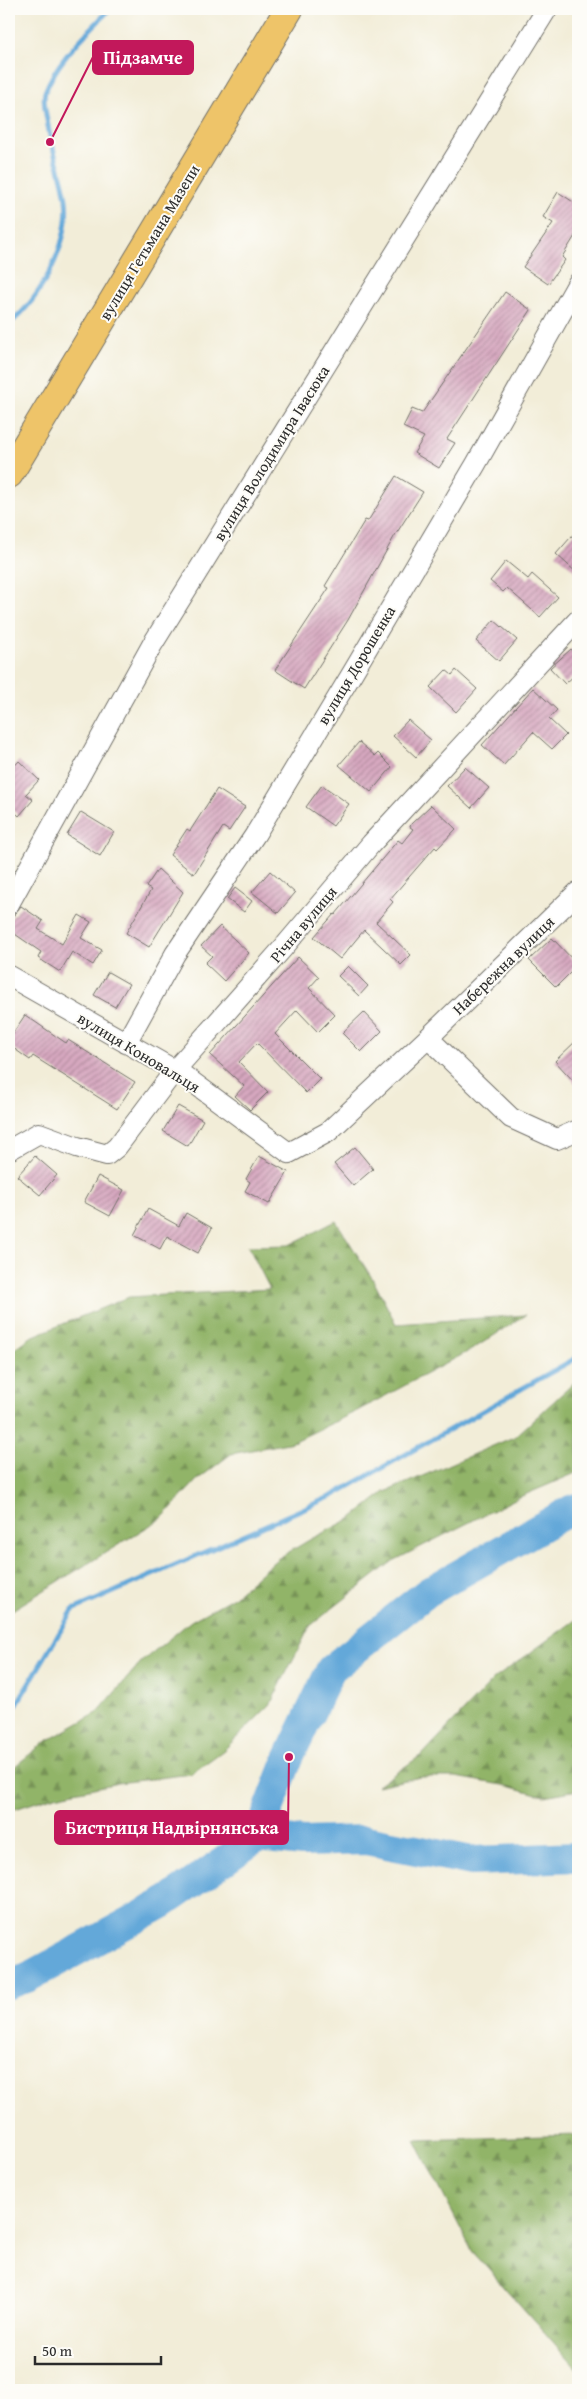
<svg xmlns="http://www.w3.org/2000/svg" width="587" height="2399" viewBox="0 0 587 2399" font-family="'Gentium Book Plus',serif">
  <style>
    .forest { fill: url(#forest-firs); stroke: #5e704a }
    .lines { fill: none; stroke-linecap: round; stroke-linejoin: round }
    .stream { stroke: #64a8d9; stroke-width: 5 }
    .river { stroke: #64a8d9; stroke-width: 30 }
    .building { fill: url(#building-hatch) }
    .street-casing { stroke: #716f68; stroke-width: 22 }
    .primary-casing { stroke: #716f68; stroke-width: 30 }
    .street { stroke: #fff; stroke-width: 20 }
    .primary { stroke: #eec469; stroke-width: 28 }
    .labels { text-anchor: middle; stroke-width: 4; stroke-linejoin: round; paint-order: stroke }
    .street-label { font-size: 16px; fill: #2b2b2b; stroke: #fdfcf7 }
    .leader { fill: none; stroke: #c2185b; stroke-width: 2 }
    .callout-dot { fill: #c2185b; stroke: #fdfcf7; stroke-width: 2 }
    .callout { fill: #c2185b; stroke: #c2185b; stroke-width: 2 }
    .callout-label { font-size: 18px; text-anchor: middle; font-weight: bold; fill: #fff }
  </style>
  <defs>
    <pattern id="forest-firs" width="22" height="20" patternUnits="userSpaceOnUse" patternTransform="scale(1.25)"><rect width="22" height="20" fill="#91b468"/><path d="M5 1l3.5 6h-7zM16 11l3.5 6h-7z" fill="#779356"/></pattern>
    <pattern id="building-hatch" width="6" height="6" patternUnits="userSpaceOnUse" patternTransform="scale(1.25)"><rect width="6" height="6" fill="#d7a8c0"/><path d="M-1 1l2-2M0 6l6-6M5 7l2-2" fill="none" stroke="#af899c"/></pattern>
  </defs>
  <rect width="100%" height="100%" fill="#fdfcf7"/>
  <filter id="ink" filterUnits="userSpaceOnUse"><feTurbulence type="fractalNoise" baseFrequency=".02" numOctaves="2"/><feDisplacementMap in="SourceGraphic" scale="10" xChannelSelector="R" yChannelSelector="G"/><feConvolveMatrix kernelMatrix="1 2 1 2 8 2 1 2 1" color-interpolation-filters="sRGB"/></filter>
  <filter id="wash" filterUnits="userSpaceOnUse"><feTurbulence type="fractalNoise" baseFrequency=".0096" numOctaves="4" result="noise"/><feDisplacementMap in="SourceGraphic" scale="20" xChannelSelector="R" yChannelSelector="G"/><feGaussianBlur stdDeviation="1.12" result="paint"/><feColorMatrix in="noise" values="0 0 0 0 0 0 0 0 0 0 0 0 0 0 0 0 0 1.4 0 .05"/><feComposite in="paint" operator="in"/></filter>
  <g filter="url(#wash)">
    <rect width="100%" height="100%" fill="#f2edd8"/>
    <path class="forest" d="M 336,1221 L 372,1278 L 396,1324 L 526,1315 L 473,1349 L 357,1411 L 293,1442 L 231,1454 L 197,1480 L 162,1518 L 9,1612 L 9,1353 L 31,1337 L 129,1297 L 270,1289 L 248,1246 L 289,1245 Z
      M 578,1379 L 578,1472 L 515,1499 L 393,1561 L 310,1626 L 270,1705 L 224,1750 L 191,1774 L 118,1783 L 55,1796 L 9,1811 L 9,1771 L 45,1742 L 97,1713 L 141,1662 L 191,1621 L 232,1598 L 277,1559 L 311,1539 L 352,1518 L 385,1492 L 516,1436 Z
      M 578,1618 L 578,1790 L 544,1796 L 508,1786 L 456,1777 L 421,1777 L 377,1786 L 423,1754 L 494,1679 Z
      M 578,2135 L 578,2370 L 472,2251 L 415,2140 Z"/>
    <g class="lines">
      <path class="stream" d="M 9,324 C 41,299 71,242 66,200 C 63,175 52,151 48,126 C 47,117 42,101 45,92 C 58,58 86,35 110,9
        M 9,1717 L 73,1610 L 332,1496 L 578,1357"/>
      <path class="river" d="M 258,1837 L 303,1842 L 366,1840 L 472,1861 L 578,1857
        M 9,1984 L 27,1978 L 164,1903 L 258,1837 L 289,1757 L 331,1669 L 428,1592 L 571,1510 L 578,1508"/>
    </g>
    <g id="blocks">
      <path class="building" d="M 558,192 L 578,205 L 578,231 L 562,257 L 565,260 L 548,284 L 523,267 L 553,223 L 543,217 Z
        M 505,292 L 531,310 L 447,439 L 455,443 L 439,468 L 414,453 L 424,437 L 403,427 L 412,409 L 422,413 Z
        M 396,476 L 423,492 L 394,537 L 348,620 L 304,689 L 275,670 L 329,588 L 325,586 L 365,520 L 368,521 Z
        M 578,529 L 578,574 L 556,554 Z
        M 506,561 L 528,579 L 532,574 L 558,597 L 540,617 L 507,588 L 503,592 L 490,581 Z
        M 494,620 L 517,640 L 499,661 L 476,641 Z
        M 571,649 L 578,657 L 578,672 L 565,684 L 550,668 Z
        M 446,670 L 452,675 L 456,670 L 477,689 L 456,712 L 430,687 Z
        M 533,688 L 557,710 L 549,719 L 566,735 L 552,749 L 533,732 L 504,765 L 482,745 Z
        M 408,720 L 431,740 L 416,757 L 393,736 Z
        M 359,742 L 375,756 L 378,753 L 392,767 L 371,792 L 339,765 Z
        M 19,761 L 39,780 L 26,794 L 33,800 L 19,816 L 9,807 L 9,772 Z
        M 465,767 L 489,788 L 471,808 L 447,786 Z
        M 322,785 L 349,804 L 333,826 L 306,807 Z
        M 217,789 L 245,807 L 229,831 L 223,827 L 194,874 L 170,855 L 187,829 L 190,831 Z
        M 431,805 L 456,829 L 437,849 L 435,847 L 390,899 L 393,902 L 376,922 L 411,955 L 401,965 L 364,930 L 340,959 L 314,937 L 334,914 L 335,915 L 398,840 L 402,843 L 413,829 L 410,827 L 411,824 Z
        M 81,812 L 114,832 L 100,856 L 67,835 Z
        M 158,869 L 183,892 L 149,947 L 126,933 L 151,890 L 146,887 Z
        M 270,871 L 295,893 L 278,913 L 252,892 Z
        M 235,888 L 252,901 L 244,912 L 227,899 Z
        M 21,906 L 43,921 L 38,929 L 62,944 L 79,915 L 91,922 L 81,938 L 102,950 L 93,965 L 72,952 L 60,972 L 38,958 L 41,952 L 9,930 L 9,921 Z
        M 220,926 L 249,953 L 224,981 L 205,963 L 212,956 L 201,946 Z
        M 552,938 L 578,965 L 556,987 L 529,960 Z
        M 298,957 L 319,977 L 309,988 L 335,1015 L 318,1032 L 297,1010 L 275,1034 L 320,1079 L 306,1093 L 257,1043 L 239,1062 L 268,1092 L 250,1110 L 235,1096 L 244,1086 L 210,1055 Z
        M 348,966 L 368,986 L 359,996 L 338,976 Z
        M 108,972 L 129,984 L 115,1007 L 94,995 Z
        M 364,1012 L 382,1031 L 361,1052 L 342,1033 Z
        M 25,1015 L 66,1043 L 68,1040 L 135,1082 L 117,1109 L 33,1056 L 30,1060 L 9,1045 L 9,1039 Z
        M 578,1039 L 578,1086 L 555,1061 Z
        M 178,1106 L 203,1120 L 188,1146 L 163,1131 Z
        M 355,1147 L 373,1169 L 353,1186 L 334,1164 Z
        M 35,1156 L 57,1175 L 40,1195 L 17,1176 Z
        M 259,1156 L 288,1172 L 269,1204 L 245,1191 L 250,1182 L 246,1179 Z
        M 98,1176 L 124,1190 L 110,1216 L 84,1202 Z
        M 148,1209 L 179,1226 L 186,1213 L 212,1228 L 198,1253 L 167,1236 L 160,1249 L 134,1235 Z"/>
    </g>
  </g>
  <g filter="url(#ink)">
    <use href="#blocks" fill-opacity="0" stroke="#716f68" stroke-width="1"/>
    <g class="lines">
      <g class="street-casing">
        <path id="street" d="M 9,904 L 152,645 L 547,9
          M 9,976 L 183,1075 L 289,1153 L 328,1132 L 428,1038 L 511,1118 L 557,1139 L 578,1130
          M 428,1038 L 578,892
          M 126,1043 L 175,954 L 255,835 L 353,672 L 476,464 L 578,283
          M 9,1150 L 39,1133 L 77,1147 L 107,1155 L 117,1147 L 175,1070 L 283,948 L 371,844 L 578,620"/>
      </g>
      <g class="primary-casing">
        <path id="primary" d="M 9,474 L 289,9"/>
      </g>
      <use href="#street" class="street"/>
      <use href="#primary" class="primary"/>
    </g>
  </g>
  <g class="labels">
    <g class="street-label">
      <text transform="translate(149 242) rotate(-59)" y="6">вулиця Гетьмана Мазепи</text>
      <text transform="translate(271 453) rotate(-58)" y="6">вулиця Володимира Івасюка</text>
      <text transform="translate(356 665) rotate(-59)" y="6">вулиця Дорошенка</text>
      <text transform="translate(303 924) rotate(-50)" y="6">Річна вулиця</text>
      <text transform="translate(503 965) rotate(-44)" y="6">Набережна вулиця</text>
      <text transform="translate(139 1052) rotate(31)" y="6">вулиця Коновальця</text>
    </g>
  </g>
  <path class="leader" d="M50 142L93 57M289 1757L288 1828"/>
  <g class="callout-dot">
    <circle cx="50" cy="142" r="5"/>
    <circle cx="289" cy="1757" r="5"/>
  </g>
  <g class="callout">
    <rect x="93" y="41" width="100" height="33" rx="5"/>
    <rect x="55" y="1811" width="233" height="33" rx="5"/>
  </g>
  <g class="callout-label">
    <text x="143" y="64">Підзамче</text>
    <text x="172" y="1834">Бистриця Надвірнянська</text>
  </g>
  <rect width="587" height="2399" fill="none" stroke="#fdfcf7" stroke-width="30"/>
  <path d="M35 2356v8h126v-8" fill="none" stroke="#2b2b2b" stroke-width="2.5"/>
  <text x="42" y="2356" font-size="15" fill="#2b2b2b" stroke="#fdfcf7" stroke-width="4" paint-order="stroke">50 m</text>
</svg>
